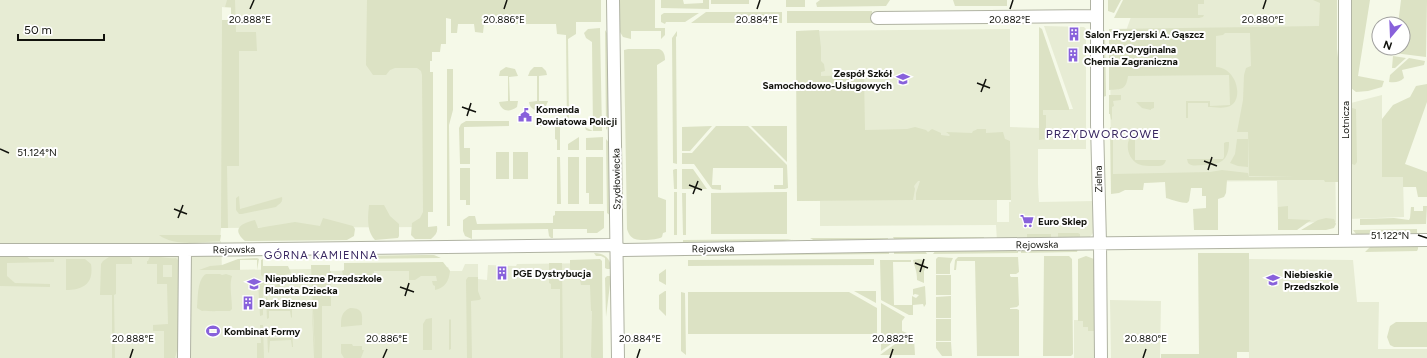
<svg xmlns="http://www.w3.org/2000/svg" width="1427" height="358" viewBox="0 0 1427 358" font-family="Figtree,sans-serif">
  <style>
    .built { fill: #e7ecd4; fill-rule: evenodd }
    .green { fill: #dce2c4; fill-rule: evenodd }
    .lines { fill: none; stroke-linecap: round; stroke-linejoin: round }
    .minor-casing { stroke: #b0b3a3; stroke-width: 14 }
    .minor { stroke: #fff; stroke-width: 12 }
    .ticks { fill: none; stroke: #11120c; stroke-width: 1.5 }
    .labels { text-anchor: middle; stroke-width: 4; stroke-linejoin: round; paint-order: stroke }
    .poi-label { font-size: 10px; font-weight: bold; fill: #11120c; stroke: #fff; text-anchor: start }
    .street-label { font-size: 10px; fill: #11120c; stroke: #fff }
    .neighbourhood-label { font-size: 11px; letter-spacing: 1px; fill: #392761; stroke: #fff }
    .quarter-label { font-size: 12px; letter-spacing: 1px; fill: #392761; stroke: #fff }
    .ticks-label { font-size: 10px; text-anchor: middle; fill: #11120c; stroke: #fff; stroke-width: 4; stroke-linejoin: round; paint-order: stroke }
  </style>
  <rect width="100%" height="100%" fill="#f5f9e8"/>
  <path class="built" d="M 0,0 L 367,0 L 367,22 L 427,64 L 428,227 L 221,228 L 220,241 L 221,241 L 222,270 L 311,269 L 311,265 L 330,265 L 330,271 L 448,267 L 450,271 L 462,271 L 465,264 L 478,264 L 478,279 L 487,280 L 488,265 L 516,266 L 517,264 L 598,263 L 599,358 L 0,358 ZM 222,7 L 231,8 L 231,20 L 222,20 Z
    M 1137,0 L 1333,0 L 1336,222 L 1278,223 L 1277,181 L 1160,182 L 1111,184 L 1110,32 L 1126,31 Z
    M 1044,26 L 1084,27 L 1086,29 L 1086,149 L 1038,149 L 1038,184 L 1039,202 L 1095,201 L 1094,232 L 1089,238 L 997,241 L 996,225 L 820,226 L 820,201 L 797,201 L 796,31 L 1010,29 L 1010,127 L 1039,128 L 1039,139 L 1046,139 L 1046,115 L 1043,115 L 1043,109 L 1073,109 ZM 997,200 L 1011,200 L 1011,202 L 1009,202 L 1009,222 L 997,222 Z
    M 1382,95 L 1382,177 L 1403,177 L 1404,217 L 1348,219 L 1347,104 Z
    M 1248,259 L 1353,260 L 1357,302 L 1379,302 L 1378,349 L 1427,349 L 1427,358 L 1249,358 Z
    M 1110,300 L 1161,301 L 1160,358 L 1111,358 Z
    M 1074,320 L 1099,320 L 1100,358 L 1074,358 Z"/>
  <path class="green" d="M 227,0 L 235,0 L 236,32 L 256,32 L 257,51 L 239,51 L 239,166 L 227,166 L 228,228 L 221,228 L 222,20 L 231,20 L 231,7 L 225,7 Z
    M 367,0 L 601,0 L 601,22 L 576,22 L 576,34 L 568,39 L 569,115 L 568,126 L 567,126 L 566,35 L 557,34 L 556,24 L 484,24 L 483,33 L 475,32 L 474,24 L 458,24 L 457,33 L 451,33 L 451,19 L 446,18 L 446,44 L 441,44 L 440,52 L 432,52 L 432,61 L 430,61 L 430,72 L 433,72 L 433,212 L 428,212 L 428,227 L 437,226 C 438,232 436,235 431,239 L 415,239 L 411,235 L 412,223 L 420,218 L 423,212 L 422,75 L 421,71 L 417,68 L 395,68 L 390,70 L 386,75 L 373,75 L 366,65 Z
    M 620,0 L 655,0 L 655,28 L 665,28 L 665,35 L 661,39 L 661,31 L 631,31 L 631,39 L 623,37 L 620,32 Z
    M 661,0 L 683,0 L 684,4 L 703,3 L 703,0 L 709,0 L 709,9 L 661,8 Z
    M 711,0 L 749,0 L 749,4 L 711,4 Z
    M 786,0 L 805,0 L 805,7 L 786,7 Z
    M 820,0 L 890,0 L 886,6 L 817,7 L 816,3 Z
    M 953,0 L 1007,0 L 1007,6 L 955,6 Z
    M 1108,0 L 1121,0 L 1114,13 L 1108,11 Z
    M 1123,0 L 1204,0 L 1204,4 L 1198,4 L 1198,15 L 1204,15 L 1203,17 L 1199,18 L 1114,18 Z
    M 1313,0 L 1337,0 L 1337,49 L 1338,58 L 1342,59 L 1341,182 L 1325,182 L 1324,180 L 1227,180 L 1226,193 L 1224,197 L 1218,199 L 1218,230 L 1194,230 L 1193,209 L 1206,208 L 1206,196 L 1202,196 L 1202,188 L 1191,188 L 1189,201 L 1187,203 C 1181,203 1173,200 1166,198 L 1165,182 L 1144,183 L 1143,190 L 1125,190 L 1119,193 L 1111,194 L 1110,127 L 1113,129 L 1113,174 L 1210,172 L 1222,170 L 1248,173 L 1249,177 L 1295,176 L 1249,176 L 1248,132 L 1237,132 L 1243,100 L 1244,75 L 1246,68 L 1251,66 L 1250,33 L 1225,33 L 1223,35 L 1216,36 L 1216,67 C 1237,68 1244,99 1230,106 C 1224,109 1214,107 1208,107 L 1208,103 L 1188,103 L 1188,118 L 1186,118 L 1186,101 L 1210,101 L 1210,106 L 1230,105 L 1229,75 L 1128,76 C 1126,90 1122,89 1109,90 L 1109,29 L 1319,26 L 1320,3 Z
    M 1349,0 L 1370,0 L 1358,76 L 1384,81 L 1382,87 L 1368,91 L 1356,92 L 1351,88 Z
    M 1401,0 L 1427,0 L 1426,57 L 1394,53 L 1394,48 L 1403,48 L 1403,24 L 1398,24 Z
    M 787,11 L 872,11 L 872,23 L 787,23 Z
    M 706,12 L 782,12 L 782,23 L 691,23 Z
    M 664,13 L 699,13 L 685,22 L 666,22 L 665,24 L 661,22 L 661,15 Z
    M 1039,27 L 1042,29 L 1069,108 L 1069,110 L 1043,110 L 1043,115 L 1046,115 L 1046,139 L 1039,140 Z
    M 600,28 L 602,131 L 589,131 L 586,130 L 585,127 L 593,131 L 592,42 L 586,38 L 584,33 L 588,29 Z
    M 605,30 C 609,35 609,41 607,46 L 608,47 L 609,120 L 608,121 L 609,125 L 606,130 Z
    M 819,30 L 821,48 L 821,61 L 824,64 L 825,71 L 821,72 L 821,76 L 864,75 L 865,130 L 907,129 L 915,127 L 926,130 L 928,132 L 932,129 L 941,133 L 941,135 L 949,136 L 950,135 L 946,132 L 972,133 L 973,131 L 976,130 L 977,129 L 986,129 L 986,133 L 1003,132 L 1005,139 L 1010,141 L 1011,200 L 916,200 L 916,193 L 920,181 L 918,181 L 914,186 L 915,189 L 913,200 L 797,201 L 796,31 Z
    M 1105,30 L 1106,96 L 1103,97 L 1102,34 Z
    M 677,31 L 677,36 L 676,37 L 677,164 L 673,163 L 672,38 Z
    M 628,49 L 659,49 C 664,51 665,55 665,60 L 657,65 L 658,197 L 666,200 L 666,232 L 663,233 L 662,237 C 658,240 640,241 635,239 C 631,238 628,233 627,229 L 624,50 Z
    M 1393,56 L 1406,58 L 1395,68 L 1392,68 Z
    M 1409,58 L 1425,61 L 1424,65 L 1402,70 L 1404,78 C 1400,82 1395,83 1389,82 L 1390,75 Z
    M 506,67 L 515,69 L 518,76 L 509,77 L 510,101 L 518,101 L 517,107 C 509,113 501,111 499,102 L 508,101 L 508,76 L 499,76 L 500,71 Z
    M 534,67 L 542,67 L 546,71 L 547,75 L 539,76 L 539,101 L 548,101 L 546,106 C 540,113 530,111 529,102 L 537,101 L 537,76 L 528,76 L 530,71 Z
    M 447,69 L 453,69 L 453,110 L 449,125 L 450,226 L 447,226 Z
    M 1427,84 L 1427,102 L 1405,164 L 1427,172 L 1427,197 L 1418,197 L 1416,187 L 1403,187 L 1403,177 L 1382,177 L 1382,119 L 1393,105 L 1410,97 L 1416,86 Z
    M 1109,95 L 1121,95 L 1121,100 L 1113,101 L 1114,106 L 1112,107 L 1112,119 L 1111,120 L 1110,114 L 1109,114 Z
    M 1136,102 L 1154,102 L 1154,108 L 1151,109 L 1151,110 L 1142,108 Z
    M 1352,108 L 1356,109 L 1357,162 L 1355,165 L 1352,164 Z
    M 466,121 L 509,121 L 509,126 L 464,127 L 464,148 L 470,148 L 470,164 L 460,164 L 459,128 L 461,124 Z
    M 536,121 L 551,120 L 552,126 L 536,126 Z
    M 555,126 L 560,126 L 560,150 L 557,150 L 557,140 L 555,139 Z
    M 712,126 L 690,151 L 682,151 L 682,127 Z
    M 716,126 L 748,126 L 787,165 L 788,188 L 785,189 L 774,189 L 774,185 L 783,185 L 783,168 L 713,168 L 712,185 L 721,185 L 721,190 L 712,189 L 694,164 L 682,164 L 682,153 L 692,153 Z
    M 751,126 L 787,126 L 787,162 Z
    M 1135,132 L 1135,160 L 1166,160 C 1164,167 1160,166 1154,166 C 1148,166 1143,166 1138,164 C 1126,157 1124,140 1135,132 Z
    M 579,137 L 579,150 L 568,150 L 568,144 Z
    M 603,137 L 603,150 L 586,150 L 586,138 Z
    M 606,139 L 610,144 L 610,203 L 609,204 L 610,206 L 611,216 L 607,213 Z
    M 1237,139 L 1248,139 L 1248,167 L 1238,166 L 1230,163 L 1235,154 Z
    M 1226,142 L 1229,142 C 1229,161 1220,165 1203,165 C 1198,165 1192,167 1188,163 L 1187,159 L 1223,159 L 1224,157 L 1224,143 Z
    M 496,152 L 509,152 L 509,179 L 496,179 Z
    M 513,152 L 528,152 L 528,179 L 513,179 Z
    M 557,157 L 560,157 L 561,204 L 557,204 Z
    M 568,157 L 579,157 L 579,204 L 568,204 Z
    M 586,157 L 603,157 L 603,204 L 589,204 L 589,193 L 586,193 Z
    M 460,168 L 470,168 L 470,205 L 466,205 L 466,200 L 460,200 Z
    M 675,169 L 677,169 L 677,189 L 674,189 L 673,170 Z
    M 682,169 L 693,169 L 707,189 L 682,189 Z
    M 674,192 L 677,192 L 677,235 L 674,235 Z
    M 787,192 L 787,234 L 711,234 L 711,193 Z
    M 682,193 L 686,193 L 686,235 L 683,235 Z
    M 239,196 L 240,209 L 282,197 C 283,203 280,203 276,207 L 242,214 L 239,214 L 236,210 L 236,198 Z
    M 369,205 L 384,205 L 390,216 L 399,224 L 399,236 L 398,238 L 375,240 C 366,231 368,216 369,205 Z
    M 1288,206 L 1288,219 L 1311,220 L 1297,230 L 1278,230 L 1278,207 Z
    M 1423,206 L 1427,206 L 1426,224 L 1360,225 L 1360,219 L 1394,218 L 1409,220 L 1410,218 L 1411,207 L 1414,207 L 1414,211 L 1423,211 Z
    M 555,211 L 604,211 L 604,228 L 597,233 L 587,233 L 587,229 L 553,229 L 553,238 L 551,238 L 549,236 L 548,229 L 472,230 L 472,239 L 465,236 L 463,231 L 463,220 L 469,216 L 475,216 L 477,224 L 549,223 L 553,223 L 553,216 L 555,215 Z
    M 323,218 L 353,226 L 355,229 L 354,236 L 347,240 L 245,241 C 230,228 243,223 255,220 L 258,228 L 295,222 L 320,226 Z
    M 1326,218 L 1334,219 L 1336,224 L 1334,228 L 1326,230 L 1301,230 L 1318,220 Z
    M 1417,229 L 1417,233 L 1356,234 L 1353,230 Z
    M 1058,233 L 1078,233 L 1080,234 L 1080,237 L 1058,237 Z
    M 1027,234 L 1051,234 L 1051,237 L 1027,238 Z
    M 159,235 L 221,235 L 220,241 C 201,242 175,247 159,235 Z
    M 893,237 L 984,237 L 984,238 L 972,239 L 894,239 Z
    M 810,238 L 888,238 L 888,240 L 815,241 Z
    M 793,239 L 783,241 L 683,242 L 683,240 L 794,239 Z
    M 1371,246 L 1418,246 L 1418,249 L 1417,251 L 1365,252 Z
    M 1078,248 L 1077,252 L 1075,252 L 1021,253 L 1021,249 Z
    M 1018,249 L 1018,253 L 933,254 L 936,250 Z
    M 889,251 L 889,254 L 683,256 L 683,254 Z
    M 894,251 L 925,251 L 927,254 L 894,254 Z
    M 594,253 C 605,253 611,259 611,269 L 607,269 L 605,268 L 605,258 L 601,256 L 596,256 Z
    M 1198,253 L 1249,253 L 1249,352 L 1237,352 L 1237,358 L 1161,358 L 1161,354 L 1199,354 Z
    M 0,254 L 25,255 L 30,259 L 54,259 L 54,262 L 7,263 L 7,276 L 15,283 L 50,284 L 50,287 L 0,286 Z
    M 423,255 L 434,255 L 441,258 L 348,259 L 353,256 Z
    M 150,256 C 159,256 166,259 176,258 L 178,260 L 178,347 L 175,358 L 164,358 L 164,331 L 153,331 L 153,325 L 168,324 L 167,284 L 157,284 L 157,264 L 147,264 L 147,261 L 148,261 ZM 163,265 L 172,265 L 172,277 L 163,277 Z
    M 1044,256 L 1069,256 L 1072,259 L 1073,354 L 1071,356 L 1043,356 Z
    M 1086,256 L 1094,259 L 1095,331 L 1088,331 L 1088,327 L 1083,327 L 1083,321 L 1078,321 L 1078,259 Z
    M 109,257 L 130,257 L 132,259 L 132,264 L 116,264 L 116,294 L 114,295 L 115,358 L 112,358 L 112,295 L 100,295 L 101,264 L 103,261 Z
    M 938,257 L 953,258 L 950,264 L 950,274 L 936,274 L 936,259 Z
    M 958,257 L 1018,257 L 1019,272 L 1016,274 L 1010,274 L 1010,276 L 1011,277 L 1018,277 L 1019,305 L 1017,307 L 1010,308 L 1010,309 L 1017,309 L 1019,310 L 1019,356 L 977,356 L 975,261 L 957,261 L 956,270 L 954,270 L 955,260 Z
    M 257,258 L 259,259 L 257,270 L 257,260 L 240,260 L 240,270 L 199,270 L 210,266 L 222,265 L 238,259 Z
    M 66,259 L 85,259 L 91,264 C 94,283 84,290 66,290 Z
    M 263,259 L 263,266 L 288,266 L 291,273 L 281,276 L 274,274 C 269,276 265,280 261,275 L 261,260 Z
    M 600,259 L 602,261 L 603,358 L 592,358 L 591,357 L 592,311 L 591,311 L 590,285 L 581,285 L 580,280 L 570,269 L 570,260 Z
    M 874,259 L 874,265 L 688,266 L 688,260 Z
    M 919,259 L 924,260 L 925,269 L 924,271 L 924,283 L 917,280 C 917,270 915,269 913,260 Z
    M 880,260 L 911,260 L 911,262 L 893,262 L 894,305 L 912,305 L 912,296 L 916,298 L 919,295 L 915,294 L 913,295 L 913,289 L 925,286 L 926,304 L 924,307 L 923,304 L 913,305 L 913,315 L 909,315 L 881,300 Z
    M 443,262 L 450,271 C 449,281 445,288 435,290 L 435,286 L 433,285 L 432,281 L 437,281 L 436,276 L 421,276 L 415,280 L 409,280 L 409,271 L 374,271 L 374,279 L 372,281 L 351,281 L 344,278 L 342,271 L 344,270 L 344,263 Z
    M 549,263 L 562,263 L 563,358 L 560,358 L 560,289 L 551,289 L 551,284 L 549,283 Z
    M 311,265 L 330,265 L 330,271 L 331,271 L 331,306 L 322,306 L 322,358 L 314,358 L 311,288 L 315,356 Z
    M 666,269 L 666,285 L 659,281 L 659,274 Z
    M 206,274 L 220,274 L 222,275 L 226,274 L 232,276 C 229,286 232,298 232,309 L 230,311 C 225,311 221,311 216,311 C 211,312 207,310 202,311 L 197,308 C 198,299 197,279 206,274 Z
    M 936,275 L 951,275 L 951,295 L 936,295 Z
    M 607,276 L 611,276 L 606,317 L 605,278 Z
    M 290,277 L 291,288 L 290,281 L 281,281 L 280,289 L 268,289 L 267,294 L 266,293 L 266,290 C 271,284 274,288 278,284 C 283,280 284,279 290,277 Z
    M 468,277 L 478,277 L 478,291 L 481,299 L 479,300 L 471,301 L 472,358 L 467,358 L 466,280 Z
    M 264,280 L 267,283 L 263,289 L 263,315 L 260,316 L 258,281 Z
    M 665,291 L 666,291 L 666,316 L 659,309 L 659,295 Z
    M 854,291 L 876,291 L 876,303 Z
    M 681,292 L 685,293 L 686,355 L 681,351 Z
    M 688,292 L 849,292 L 877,308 L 877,334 L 688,334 Z
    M 951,296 L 951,318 L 936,318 L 936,297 Z
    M 266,297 L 267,297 L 268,301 L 269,302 L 270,309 L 290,308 L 290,301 L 292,301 L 292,318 L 291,317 L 290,311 L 269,311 L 269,318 L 267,319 Z
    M 881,303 L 905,317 L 902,321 L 902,331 L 907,333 L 881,351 Z
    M 350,308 C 364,308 362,315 362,325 L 341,327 C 341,318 341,312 350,308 Z
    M 432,318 L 432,350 L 423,350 L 423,324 L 426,319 Z
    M 450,319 L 451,320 L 451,349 L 449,350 L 449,320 Z
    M 936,319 L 951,319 L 951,341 L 936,341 Z
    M 1396,322 L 1427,322 L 1427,347 L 1394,347 L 1390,345 L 1387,337 L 1390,326 Z
    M 260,325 L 263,325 L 264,358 L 257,358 L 257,343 L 261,343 Z
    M 268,330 L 270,331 L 270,338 L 291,338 L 291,331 L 292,330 L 293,347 L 292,347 L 291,340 L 270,341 L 269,353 L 268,352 L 267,332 Z
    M 909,334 L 912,338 L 914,338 L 915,355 L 880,355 Z
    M 936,342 L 951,342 L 952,356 L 942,356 L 936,348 Z
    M 341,344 L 352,344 L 353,346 L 362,346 L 362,350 L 364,350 L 361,358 L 344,358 L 341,353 Z"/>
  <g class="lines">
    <g class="minor-casing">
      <path id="minor" d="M 613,0 L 618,358
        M 1097,0 L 1097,124 L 1100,243 L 1101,358
        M 1345,0 L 1345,240
        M 877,18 L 1097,16
        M 0,250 L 185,250 L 610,245 L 623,250 L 930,245 L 1427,240
        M 184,358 L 185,250"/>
    </g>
    <use href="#minor" class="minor"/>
  </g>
  <path class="ticks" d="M 250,9 L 254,0M 504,9 L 507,0M 757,9 L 760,0M 1010,9 L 1013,0M 1263,9 L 1266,0M 977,83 L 990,88M 981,92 L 986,79M 462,107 L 476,112M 467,116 L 471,103M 0,149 L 9,153M 1204,161 L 1217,166M 1208,170 L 1212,157M 689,185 L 702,190M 693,194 L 698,181M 174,209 L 187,214M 178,218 L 183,205M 1418,235 L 1427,238M 915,263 L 928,268M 920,272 L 924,259M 400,287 L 414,292M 405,296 L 409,283M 130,358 L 133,349M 383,358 L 387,349M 637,358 L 640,349M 890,358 L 893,349M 1143,358 L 1146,349"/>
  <defs>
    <g id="building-bare" transform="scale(1.08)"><path d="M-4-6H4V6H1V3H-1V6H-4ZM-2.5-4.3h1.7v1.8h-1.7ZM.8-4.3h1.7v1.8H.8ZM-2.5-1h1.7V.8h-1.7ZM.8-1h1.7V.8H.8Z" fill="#8861db" stroke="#fff" stroke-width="2.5" paint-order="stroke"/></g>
    <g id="school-bare" transform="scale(1.08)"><path d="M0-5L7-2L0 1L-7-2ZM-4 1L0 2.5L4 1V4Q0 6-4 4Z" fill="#8861db" stroke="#fff" stroke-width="2.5" paint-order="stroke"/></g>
    <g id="civic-bare" transform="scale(1.08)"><path d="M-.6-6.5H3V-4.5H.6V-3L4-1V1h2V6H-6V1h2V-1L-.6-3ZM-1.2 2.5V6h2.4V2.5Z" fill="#8861db" stroke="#fff" stroke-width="2.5" paint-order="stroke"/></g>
    <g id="supermarket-bare" transform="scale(1.08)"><path d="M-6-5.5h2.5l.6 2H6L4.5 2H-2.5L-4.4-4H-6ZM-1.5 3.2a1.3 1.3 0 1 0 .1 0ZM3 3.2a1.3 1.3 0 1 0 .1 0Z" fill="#8861db" stroke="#fff" stroke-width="2.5" paint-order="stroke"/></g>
    <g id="stadium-bare" transform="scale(1.08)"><path d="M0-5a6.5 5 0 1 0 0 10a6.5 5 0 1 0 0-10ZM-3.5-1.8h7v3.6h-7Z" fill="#8861db" stroke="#fff" stroke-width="2.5" paint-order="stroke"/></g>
  </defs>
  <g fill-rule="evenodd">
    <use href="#building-bare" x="1074" y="34"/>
    <use href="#building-bare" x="1073" y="55"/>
    <use href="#school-bare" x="903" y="79"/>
    <use href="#civic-bare" x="525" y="115"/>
    <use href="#supermarket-bare" x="1027" y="221"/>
    <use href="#building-bare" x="502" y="273"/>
    <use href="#school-bare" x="1273" y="280"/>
    <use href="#school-bare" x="254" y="284"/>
    <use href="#building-bare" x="248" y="303"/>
    <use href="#stadium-bare" x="213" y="331"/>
  </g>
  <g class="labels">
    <g class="poi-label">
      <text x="1085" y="38">Salon Fryzjerski A. Gąszcz</text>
      <text x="1084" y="53">NIKMAR Oryginalna<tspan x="1084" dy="12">Chemia Zagraniczna</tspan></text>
      <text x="892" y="77" text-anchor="end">Zespół Szkół<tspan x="892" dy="12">Samochodowo-Usługowych</tspan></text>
      <text x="536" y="113">Komenda<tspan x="536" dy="12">Powiatowa Policji</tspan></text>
      <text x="1038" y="225">Euro Sklep</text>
      <text x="513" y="277">PGE Dystrybucja</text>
      <text x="1284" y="278">Niebieskie<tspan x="1284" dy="12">Przedszkole</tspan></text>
      <text x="265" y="282">Niepubliczne Przedszkole<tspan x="265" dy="12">Planeta Dziecka</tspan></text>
      <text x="259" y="307">Park Biznesu</text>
      <text x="224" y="335">Kombinat Formy</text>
    </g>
    <g class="street-label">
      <text transform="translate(1345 120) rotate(-90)" y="4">Lotnicza</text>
      <text transform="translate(616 179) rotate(-91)" y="4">Szydłowiecka</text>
      <text transform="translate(1098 179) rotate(-91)" y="4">Zielna</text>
      <text transform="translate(1037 244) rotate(-1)" y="4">Rejowska</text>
      <text transform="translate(713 248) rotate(-1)" y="4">Rejowska</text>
      <text transform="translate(234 249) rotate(-1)" y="4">Rejowska</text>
    </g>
    <g class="neighbourhood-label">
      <text x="321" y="259">GÓRNA KAMIENNA</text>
    </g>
    <g class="quarter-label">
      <text x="1103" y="138">PRZYDWORCOWE</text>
    </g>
  </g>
  <g class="ticks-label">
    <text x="250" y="23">20.888°E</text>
    <text x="1010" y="23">20.882°E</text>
    <text x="504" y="23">20.886°E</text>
    <text x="757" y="23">20.884°E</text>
    <text x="1263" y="23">20.880°E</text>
    <text x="37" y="156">51.124°N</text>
    <text x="1390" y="239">51.122°N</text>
    <text x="133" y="342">20.888°E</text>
    <text x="387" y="342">20.886°E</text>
    <text x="640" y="342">20.884°E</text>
    <text x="893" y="342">20.882°E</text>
    <text x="1146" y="342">20.880°E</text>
  </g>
  <g transform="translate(1391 36) rotate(199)"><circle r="19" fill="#ffffff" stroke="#a0a09e"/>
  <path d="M0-3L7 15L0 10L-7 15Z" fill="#8861db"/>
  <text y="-6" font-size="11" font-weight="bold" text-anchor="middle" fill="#11120c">N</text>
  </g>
  <path d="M18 34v6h86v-6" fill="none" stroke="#11120c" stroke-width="2"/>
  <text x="24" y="34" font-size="12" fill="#11120c" stroke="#ffffff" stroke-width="3" paint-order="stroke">50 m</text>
</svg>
